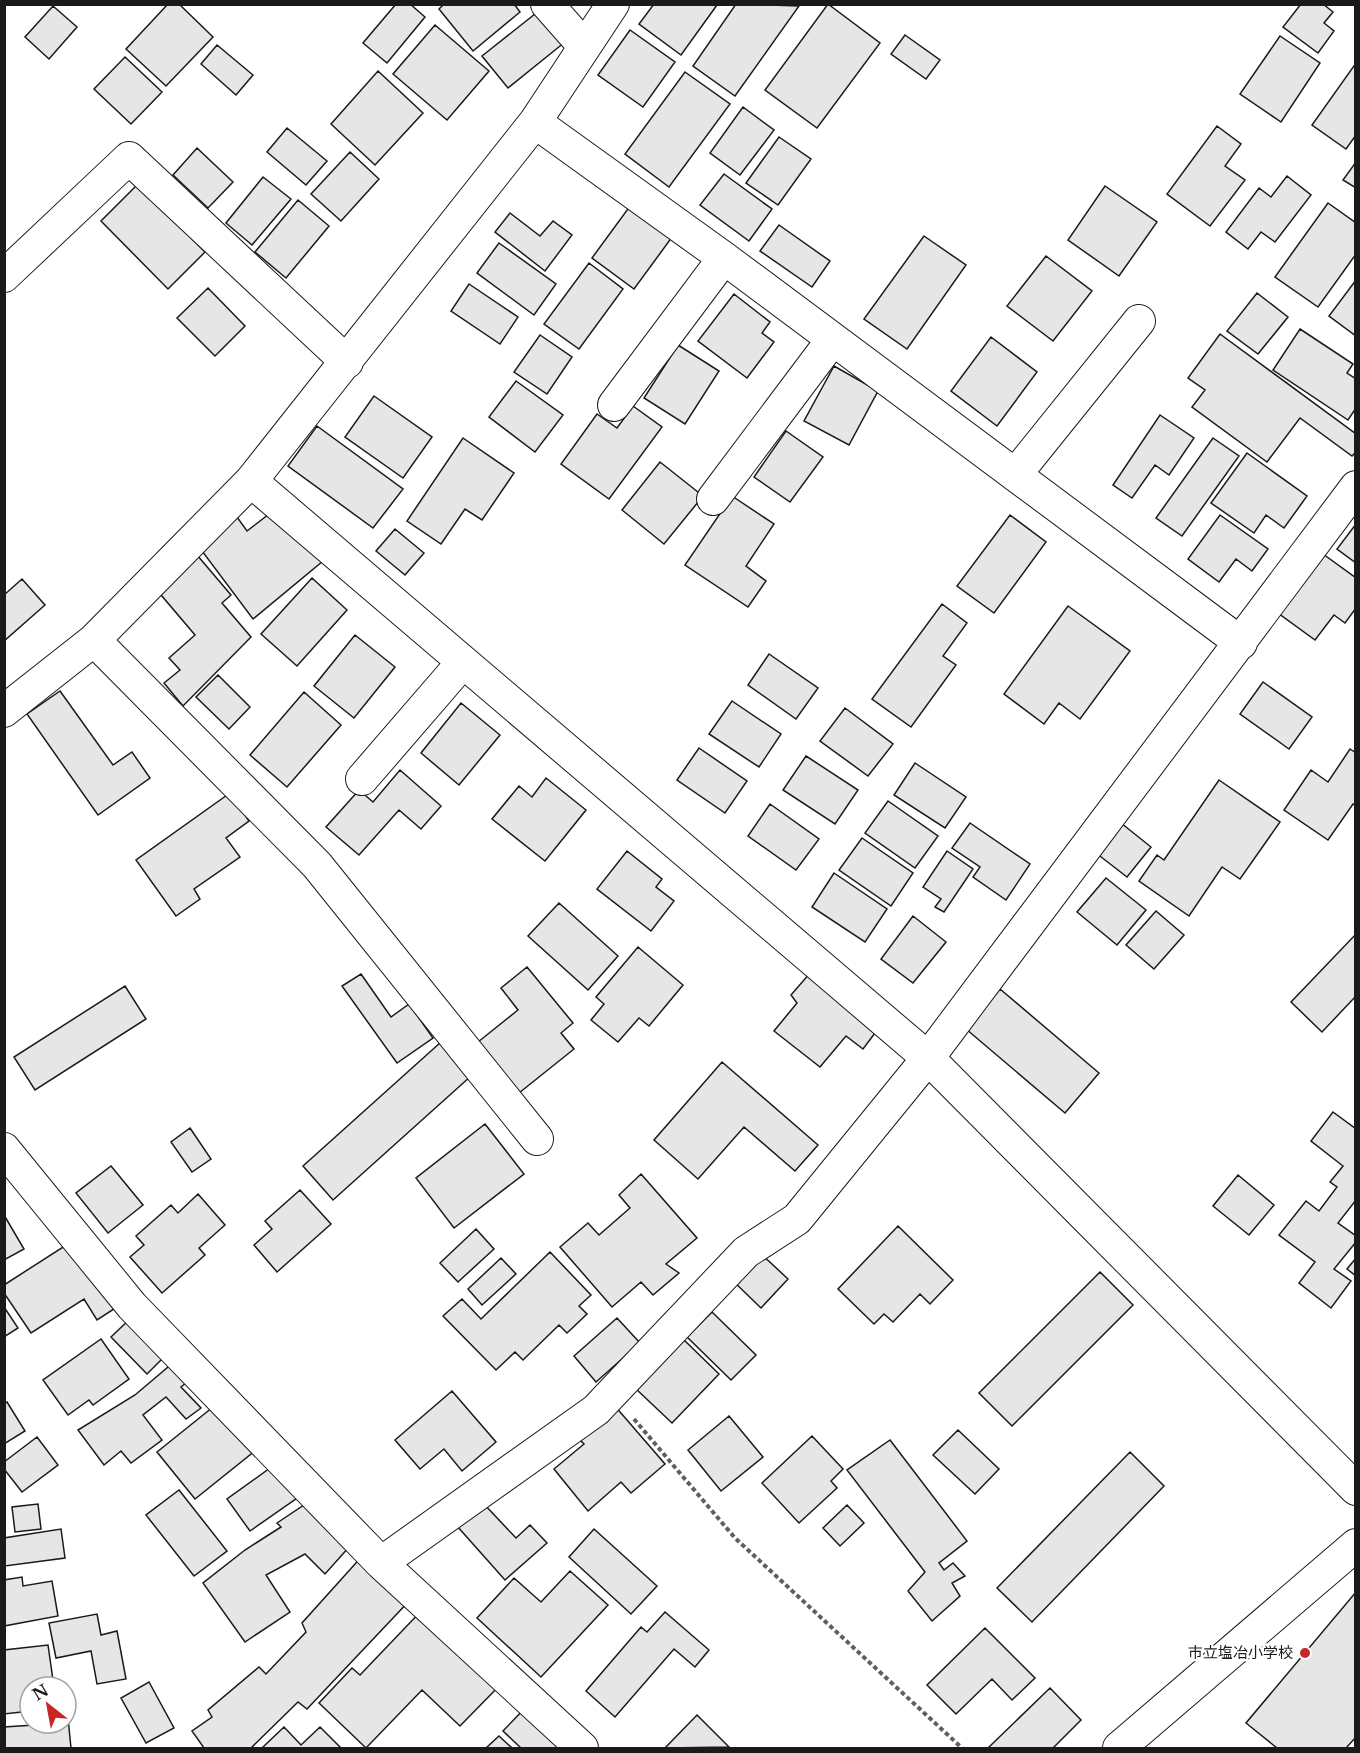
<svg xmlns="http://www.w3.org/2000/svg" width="1360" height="1753" viewBox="0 0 1360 1753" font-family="'Libre Baskerville','Noto Sans JP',serif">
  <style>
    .building { fill: #e6e6e6; stroke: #1a1a1a; stroke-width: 1.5 }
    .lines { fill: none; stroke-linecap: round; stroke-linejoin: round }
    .minor-casing { stroke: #1a1a1a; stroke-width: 34 }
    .path { stroke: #5f5f5f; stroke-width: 4; stroke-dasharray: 4.5 3; stroke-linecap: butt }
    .minor { stroke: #fff; stroke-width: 32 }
    .poi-dot { fill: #c62828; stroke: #fff; stroke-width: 2 }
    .labels { text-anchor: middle; stroke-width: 4.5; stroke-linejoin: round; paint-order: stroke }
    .poi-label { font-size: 15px; fill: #1a1a1a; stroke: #fff; text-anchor: end }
  </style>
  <rect width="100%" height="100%" fill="#fff"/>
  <path class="building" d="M 168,4 L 179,4 L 213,37 L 166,86 L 126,49 Z
    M 396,4 L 410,4 L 425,17 L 387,63 L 363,43 Z
    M 444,4 L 514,4 L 520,12 L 473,51 L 439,9 Z
    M 654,4 L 716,4 L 717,5 L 681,55 L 639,24 Z
    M 736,4 L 799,6 L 735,96 L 693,66 Z
    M 828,4 L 880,43 L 817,128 L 765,90 Z
    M 1301,4 L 1323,4 L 1333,12 L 1324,23 L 1334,31 L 1318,53 L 1283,27 Z
    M 53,6 L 77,27 L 49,59 L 25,37 Z
    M 540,10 L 565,42 L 508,88 L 482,56 Z
    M 435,25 L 489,71 L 447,120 L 393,74 Z
    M 630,30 L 675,62 L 643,107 L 598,75 Z
    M 905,35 L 940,60 L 926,79 L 891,54 Z
    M 1280,36 L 1320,63 L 1281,122 L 1240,94 Z
    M 217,45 L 253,75 L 236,95 L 201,64 Z
    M 125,57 L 162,92 L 131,124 L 94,89 Z
    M 1356,63 L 1356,135 L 1346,149 L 1312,125 Z
    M 378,71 L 423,113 L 375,165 L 331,124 Z
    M 685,72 L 730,104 L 669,187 L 625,154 Z
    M 743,107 L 774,130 L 740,175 L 710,153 Z
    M 1217,126 L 1241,144 L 1225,166 L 1245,180 L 1210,226 L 1167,194 Z
    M 287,128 L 327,161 L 306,185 L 267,152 Z
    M 779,137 L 811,159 L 778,205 L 746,183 Z
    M 197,148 L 233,182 L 208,208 L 173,175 Z
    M 350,152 L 379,179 L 341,221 L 311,194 Z
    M 1356,162 L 1356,188 L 1343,180 Z
    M 724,174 L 772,209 L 749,241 L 700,205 Z
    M 1287,176 L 1311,195 L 1275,242 L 1261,232 L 1248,249 L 1226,232 L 1259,188 L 1271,197 Z
    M 263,177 L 291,199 L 252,245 L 226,223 Z
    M 138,184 L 205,252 L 168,289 L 101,221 Z
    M 1105,186 L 1157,222 L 1119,276 L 1068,240 Z
    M 298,200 L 329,226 L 286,278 L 255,252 Z
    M 633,202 L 675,233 L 634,289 L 592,258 Z
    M 1328,203 L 1356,223 L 1356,254 L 1318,307 L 1275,277 Z
    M 510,213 L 540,236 L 553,221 L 572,235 L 545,271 L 495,232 Z
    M 779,225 L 830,261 L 812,287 L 760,251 Z
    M 924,236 L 966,265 L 907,349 L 864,319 Z
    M 499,243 L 556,284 L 534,315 L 477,273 Z
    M 1046,256 L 1092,291 L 1053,341 L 1007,306 Z
    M 589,263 L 623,289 L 579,349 L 544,324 Z
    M 1356,280 L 1356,336 L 1329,316 Z
    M 469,284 L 518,317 L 500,344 L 451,311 Z
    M 208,288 L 245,326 L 215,356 L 177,318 Z
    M 1257,293 L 1288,317 L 1258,354 L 1227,331 Z
    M 734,294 L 770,322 L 762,333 L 774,342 L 747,378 L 698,341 Z
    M 1300,329 L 1353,364 L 1347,373 L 1356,379 L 1356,408 L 1348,420 L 1273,370 Z
    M 1220,334 L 1356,434 L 1356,452 L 1352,456 L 1300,418 L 1267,462 L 1192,407 L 1205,390 L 1188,378 Z
    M 540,335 L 572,357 L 547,394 L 514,372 Z
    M 991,337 L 1037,372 L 997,426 L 951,391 Z
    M 678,345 L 719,371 L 685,424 L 644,398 Z
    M 834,366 L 878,391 L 849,445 L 804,421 Z
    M 516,381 L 563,415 L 535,452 L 489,417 Z
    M 374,396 L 432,437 L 403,478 L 345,437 Z
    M 633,406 L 662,427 L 609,499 L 561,464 L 597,414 L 617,428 Z
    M 1160,415 L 1194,438 L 1169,475 L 1155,465 L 1132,498 L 1113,485 Z
    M 317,426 L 403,489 L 373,528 L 288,466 Z
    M 786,431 L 823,457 L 790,502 L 754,477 Z
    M 463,438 L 514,473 L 482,520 L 465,509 L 441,544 L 407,521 Z
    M 1213,438 L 1239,456 L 1182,536 L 1156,518 Z
    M 1247,453 L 1307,496 L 1284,528 L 1266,515 L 1254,533 L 1211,503 Z
    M 660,462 L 703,496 L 664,544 L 622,510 Z
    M 732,496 L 774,524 L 746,566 L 766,581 L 748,607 L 685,565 Z
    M 273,511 L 329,556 L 253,619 L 199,547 L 237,517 L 247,531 Z
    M 1010,515 L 1046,542 L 994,613 L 957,586 Z
    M 1220,515 L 1268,549 L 1252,571 L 1236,559 L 1219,582 L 1188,559 Z
    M 1356,524 L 1356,563 L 1337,549 Z
    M 395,529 L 424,553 L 405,575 L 376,551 Z
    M 1323,554 L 1356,578 L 1356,608 L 1345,623 L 1334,615 L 1315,640 L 1278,613 Z
    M 197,555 L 231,595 L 222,603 L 251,637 L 183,706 L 164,683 L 180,670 L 169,658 L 195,635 L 156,589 Z
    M 312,578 L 347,610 L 297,666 L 261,634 Z
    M 22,579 L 45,605 L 4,641 L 4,595 Z
    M 942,604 L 967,623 L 943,656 L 956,665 L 911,727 L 872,699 Z
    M 1068,606 L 1130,651 L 1080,719 L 1059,703 L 1044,724 L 1004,694 Z
    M 355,635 L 395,667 L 354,718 L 314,686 Z
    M 769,654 L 818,688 L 796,719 L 748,685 Z
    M 218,675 L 250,707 L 229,729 L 196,697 Z
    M 1263,682 L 1312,717 L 1289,749 L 1240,714 Z
    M 60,691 L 113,765 L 132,752 L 150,778 L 98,815 L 27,714 Z
    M 304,692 L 341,725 L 287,787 L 250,755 Z
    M 732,701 L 781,734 L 759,767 L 709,734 Z
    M 461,703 L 500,735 L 459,785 L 421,753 Z
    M 845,708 L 893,744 L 868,776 L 820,741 Z
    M 699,748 L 747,781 L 725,813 L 677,780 Z
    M 1350,749 L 1356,753 L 1356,806 L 1353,804 L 1328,840 L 1284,810 L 1311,770 L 1328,782 Z
    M 806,756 L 858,790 L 835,824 L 783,790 Z
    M 915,763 L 966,797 L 945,828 L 894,795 Z
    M 400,770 L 441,806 L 421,829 L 399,810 L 359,855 L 326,827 L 359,790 L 373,802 Z
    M 546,778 L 586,810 L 545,861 L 492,819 L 519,786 L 532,797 Z
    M 1219,780 L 1280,822 L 1240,879 L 1222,867 L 1189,916 L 1139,881 L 1157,855 L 1164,860 Z
    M 230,793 L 249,821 L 226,838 L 240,857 L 194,889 L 200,899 L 176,916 L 136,860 Z
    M 888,801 L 938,836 L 915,868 L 865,833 Z
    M 770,804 L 819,839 L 796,870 L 748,836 Z
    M 970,823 L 1030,864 L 1006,900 L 973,877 L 980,867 L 952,848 Z
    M 1121,823 L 1151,847 L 1127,877 L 1096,853 Z
    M 862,838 L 913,873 L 891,906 L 839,870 Z
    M 627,851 L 662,879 L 656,887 L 674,901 L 651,931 L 597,889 Z
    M 947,851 L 973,869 L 944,912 L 935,907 L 941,899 L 923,887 Z
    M 834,873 L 887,909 L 865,942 L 812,907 Z
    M 1106,878 L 1146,910 L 1117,945 L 1077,912 Z
    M 559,903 L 618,956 L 588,990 L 528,936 Z
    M 1156,911 L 1184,935 L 1154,969 L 1126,945 Z
    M 913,916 L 946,942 L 913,983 L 881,959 Z
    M 1356,934 L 1356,996 L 1322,1032 L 1291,1002 Z
    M 638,947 L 683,985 L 649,1026 L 639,1018 L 618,1042 L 591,1020 L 604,1004 L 596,997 Z
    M 527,967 L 573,1023 L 561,1033 L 574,1049 L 519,1093 L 478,1042 L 518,1010 L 501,988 Z
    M 810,973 L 878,1029 L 863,1049 L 846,1036 L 820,1067 L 774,1031 L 797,1003 L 791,995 Z
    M 361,974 L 391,1017 L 409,1004 L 433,1038 L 397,1063 L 342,986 Z
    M 125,986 L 146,1019 L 35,1090 L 14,1057 Z
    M 1000,989 L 1099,1073 L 1065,1113 L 966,1029 Z
    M 441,1042 L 471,1076 L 333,1200 L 303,1166 Z
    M 722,1062 L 818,1145 L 795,1171 L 744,1127 L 698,1179 L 654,1140 Z
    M 1333,1112 L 1356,1129 L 1356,1200 L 1338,1223 L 1356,1236 L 1356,1242 L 1334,1269 L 1351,1281 L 1331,1308 L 1299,1283 L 1315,1262 L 1279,1235 L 1306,1201 L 1319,1211 L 1337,1187 L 1330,1182 L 1343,1166 L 1311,1141 Z
    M 485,1124 L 524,1174 L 454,1228 L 416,1178 Z
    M 190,1128 L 211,1159 L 192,1172 L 171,1142 Z
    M 111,1166 L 143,1205 L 108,1233 L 76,1193 Z
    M 641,1174 L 697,1238 L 666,1264 L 679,1273 L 653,1295 L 641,1282 L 612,1307 L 560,1247 L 588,1223 L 599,1235 L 630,1208 L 619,1195 Z
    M 1238,1175 L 1274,1205 L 1249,1235 L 1213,1206 Z
    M 300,1190 L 331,1224 L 277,1272 L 254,1245 L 272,1229 L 265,1221 Z
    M 198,1194 L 225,1225 L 199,1248 L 205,1255 L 162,1293 L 130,1257 L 144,1245 L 136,1236 L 171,1205 L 178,1213 Z
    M 4,1215 L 24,1249 L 4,1260 Z
    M 898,1226 L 953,1280 L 930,1304 L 920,1294 L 893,1322 L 884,1314 L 874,1324 L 838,1289 Z
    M 476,1229 L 494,1249 L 458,1282 L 440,1263 Z
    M 74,1240 L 117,1307 L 97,1320 L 84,1299 L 31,1333 L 4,1293 L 4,1285 Z
    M 757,1250 L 788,1279 L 761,1308 L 730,1278 Z
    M 550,1252 L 591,1295 L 579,1306 L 587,1314 L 567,1333 L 559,1325 L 523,1360 L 515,1352 L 496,1370 L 443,1316 L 462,1299 L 481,1319 Z
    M 501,1258 L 516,1274 L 482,1305 L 468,1289 Z
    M 1356,1258 L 1356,1276 L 1347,1269 Z
    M 1100,1272 L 1133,1305 L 1012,1426 L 979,1393 Z
    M 4,1307 L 18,1328 L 4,1337 Z
    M 712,1312 L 756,1355 L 731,1380 L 687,1337 Z
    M 133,1316 L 168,1353 L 147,1374 L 111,1337 Z
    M 617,1318 L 640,1343 L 596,1382 L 574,1356 Z
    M 101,1339 L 129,1379 L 93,1405 L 89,1400 L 68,1415 L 43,1380 Z
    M 683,1339 L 719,1374 L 672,1423 L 635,1388 Z
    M 174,1362 L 192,1378 L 181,1387 L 201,1408 L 186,1419 L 166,1397 L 143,1415 L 162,1440 L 131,1463 L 121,1451 L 104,1465 L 78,1430 L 135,1395 Z
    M 452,1391 L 496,1442 L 462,1471 L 444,1449 L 420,1469 L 395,1440 Z
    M 7,1402 L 25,1431 L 4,1444 L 4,1404 Z
    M 218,1403 L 256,1450 L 195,1499 L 157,1452 Z
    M 614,1405 L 665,1464 L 631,1493 L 621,1482 L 588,1511 L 554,1469 L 584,1444 L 577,1437 Z
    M 729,1416 L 763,1457 L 721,1491 L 688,1450 Z
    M 958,1430 L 999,1469 L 975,1494 L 933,1455 Z
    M 812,1436 L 843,1469 L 831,1481 L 837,1488 L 799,1523 L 762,1483 Z
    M 37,1437 L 58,1465 L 22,1492 L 4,1469 L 4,1462 Z
    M 890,1440 L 967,1541 L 939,1563 L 944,1570 L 953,1563 L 965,1576 L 952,1583 L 960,1596 L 932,1621 L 908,1591 L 925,1572 L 847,1470 Z
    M 1130,1452 L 1164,1486 L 1032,1622 L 997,1588 Z
    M 277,1463 L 300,1496 L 250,1531 L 227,1499 Z
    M 179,1490 L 227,1551 L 194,1576 L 146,1515 Z
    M 307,1503 L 350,1546 L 325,1574 L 305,1554 L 266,1575 L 290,1612 L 245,1642 L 203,1583 L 245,1550 L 281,1527 L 277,1523 Z
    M 483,1503 L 516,1538 L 530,1525 L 547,1543 L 505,1580 L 457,1526 Z
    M 38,1504 L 41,1529 L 15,1532 L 12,1507 Z
    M 847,1505 L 864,1523 L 840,1546 L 823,1528 Z
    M 61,1529 L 65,1558 L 5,1566 L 4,1538 Z
    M 594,1529 L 657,1586 L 631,1614 L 569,1557 Z
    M 364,1554 L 411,1599 L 307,1709 L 298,1702 L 251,1748 L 204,1748 L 192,1731 L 212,1717 L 208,1710 L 259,1667 L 266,1674 L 306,1632 L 302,1623 Z
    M 570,1571 L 608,1605 L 541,1677 L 477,1618 L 514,1578 L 541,1602 Z
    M 22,1577 L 23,1586 L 52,1581 L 58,1616 L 4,1626 L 4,1580 Z
    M 1356,1592 L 1356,1737 L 1346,1748 L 1277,1748 L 1246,1723 Z
    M 424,1608 L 502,1683 L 460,1726 L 422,1690 L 366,1748 L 319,1703 L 352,1668 L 360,1675 Z
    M 665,1612 L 709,1650 L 695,1667 L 674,1649 L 615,1717 L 586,1691 L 641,1627 L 647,1632 Z
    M 97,1614 L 101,1635 L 117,1631 L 126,1679 L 97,1684 L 91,1651 L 56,1658 L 49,1623 Z
    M 985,1628 L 1035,1678 L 1012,1700 L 992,1679 L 956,1714 L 927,1685 Z
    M 48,1645 L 54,1687 L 30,1687 L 30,1711 L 4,1714 L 4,1650 Z
    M 149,1682 L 174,1728 L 146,1743 L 121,1698 Z
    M 1050,1688 L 1081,1720 L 1053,1748 L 988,1748 Z
    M 527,1706 L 561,1748 L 521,1748 L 503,1731 Z
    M 697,1715 L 729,1747 L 665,1748 Z
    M 68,1718 L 71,1748 L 4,1748 L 4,1727 L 66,1723 Z
    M 284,1727 L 301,1745 L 320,1727 L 341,1748 L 262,1748 Z
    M 499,1736 L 512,1748 L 486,1748 Z"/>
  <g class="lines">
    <g class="minor-casing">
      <path id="minor" d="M 547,4 L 584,46
        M 535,122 L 724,258 L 1241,643
        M 4,276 L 129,158 L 347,362
        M 614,405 L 724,258
        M 1015,475 L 1139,321
        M 251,481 L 928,1058 L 1356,1489
        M 713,499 L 833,339
        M 94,640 L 317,865 L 537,1139
        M 4,711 L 94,640 L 251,481 L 535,122 L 613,4
        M 362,779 L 463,662
        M 4,1149 L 132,1306 L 381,1563 L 582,1748
        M 381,1563 L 596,1410 L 746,1252 L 797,1219 L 928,1058 L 1356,487
        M 1119,1748 L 1356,1545"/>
    </g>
    <path class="path" d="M 634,1419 L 735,1538 L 962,1748"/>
    <use href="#minor" class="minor"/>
  </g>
  <circle class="poi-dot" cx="1305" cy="1653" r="6"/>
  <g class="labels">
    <g class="poi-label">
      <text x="1293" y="1658">市立塩冶小学校</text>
    </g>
  </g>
  <rect width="1360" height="1753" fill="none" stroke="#1a1a1a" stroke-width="12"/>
  <g transform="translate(48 1705) rotate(329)"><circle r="28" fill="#ffffff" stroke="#a3a3a3" stroke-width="1.5"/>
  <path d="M0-4.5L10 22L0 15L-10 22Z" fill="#c62828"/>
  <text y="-9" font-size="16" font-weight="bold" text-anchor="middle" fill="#1a1a1a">N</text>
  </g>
</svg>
